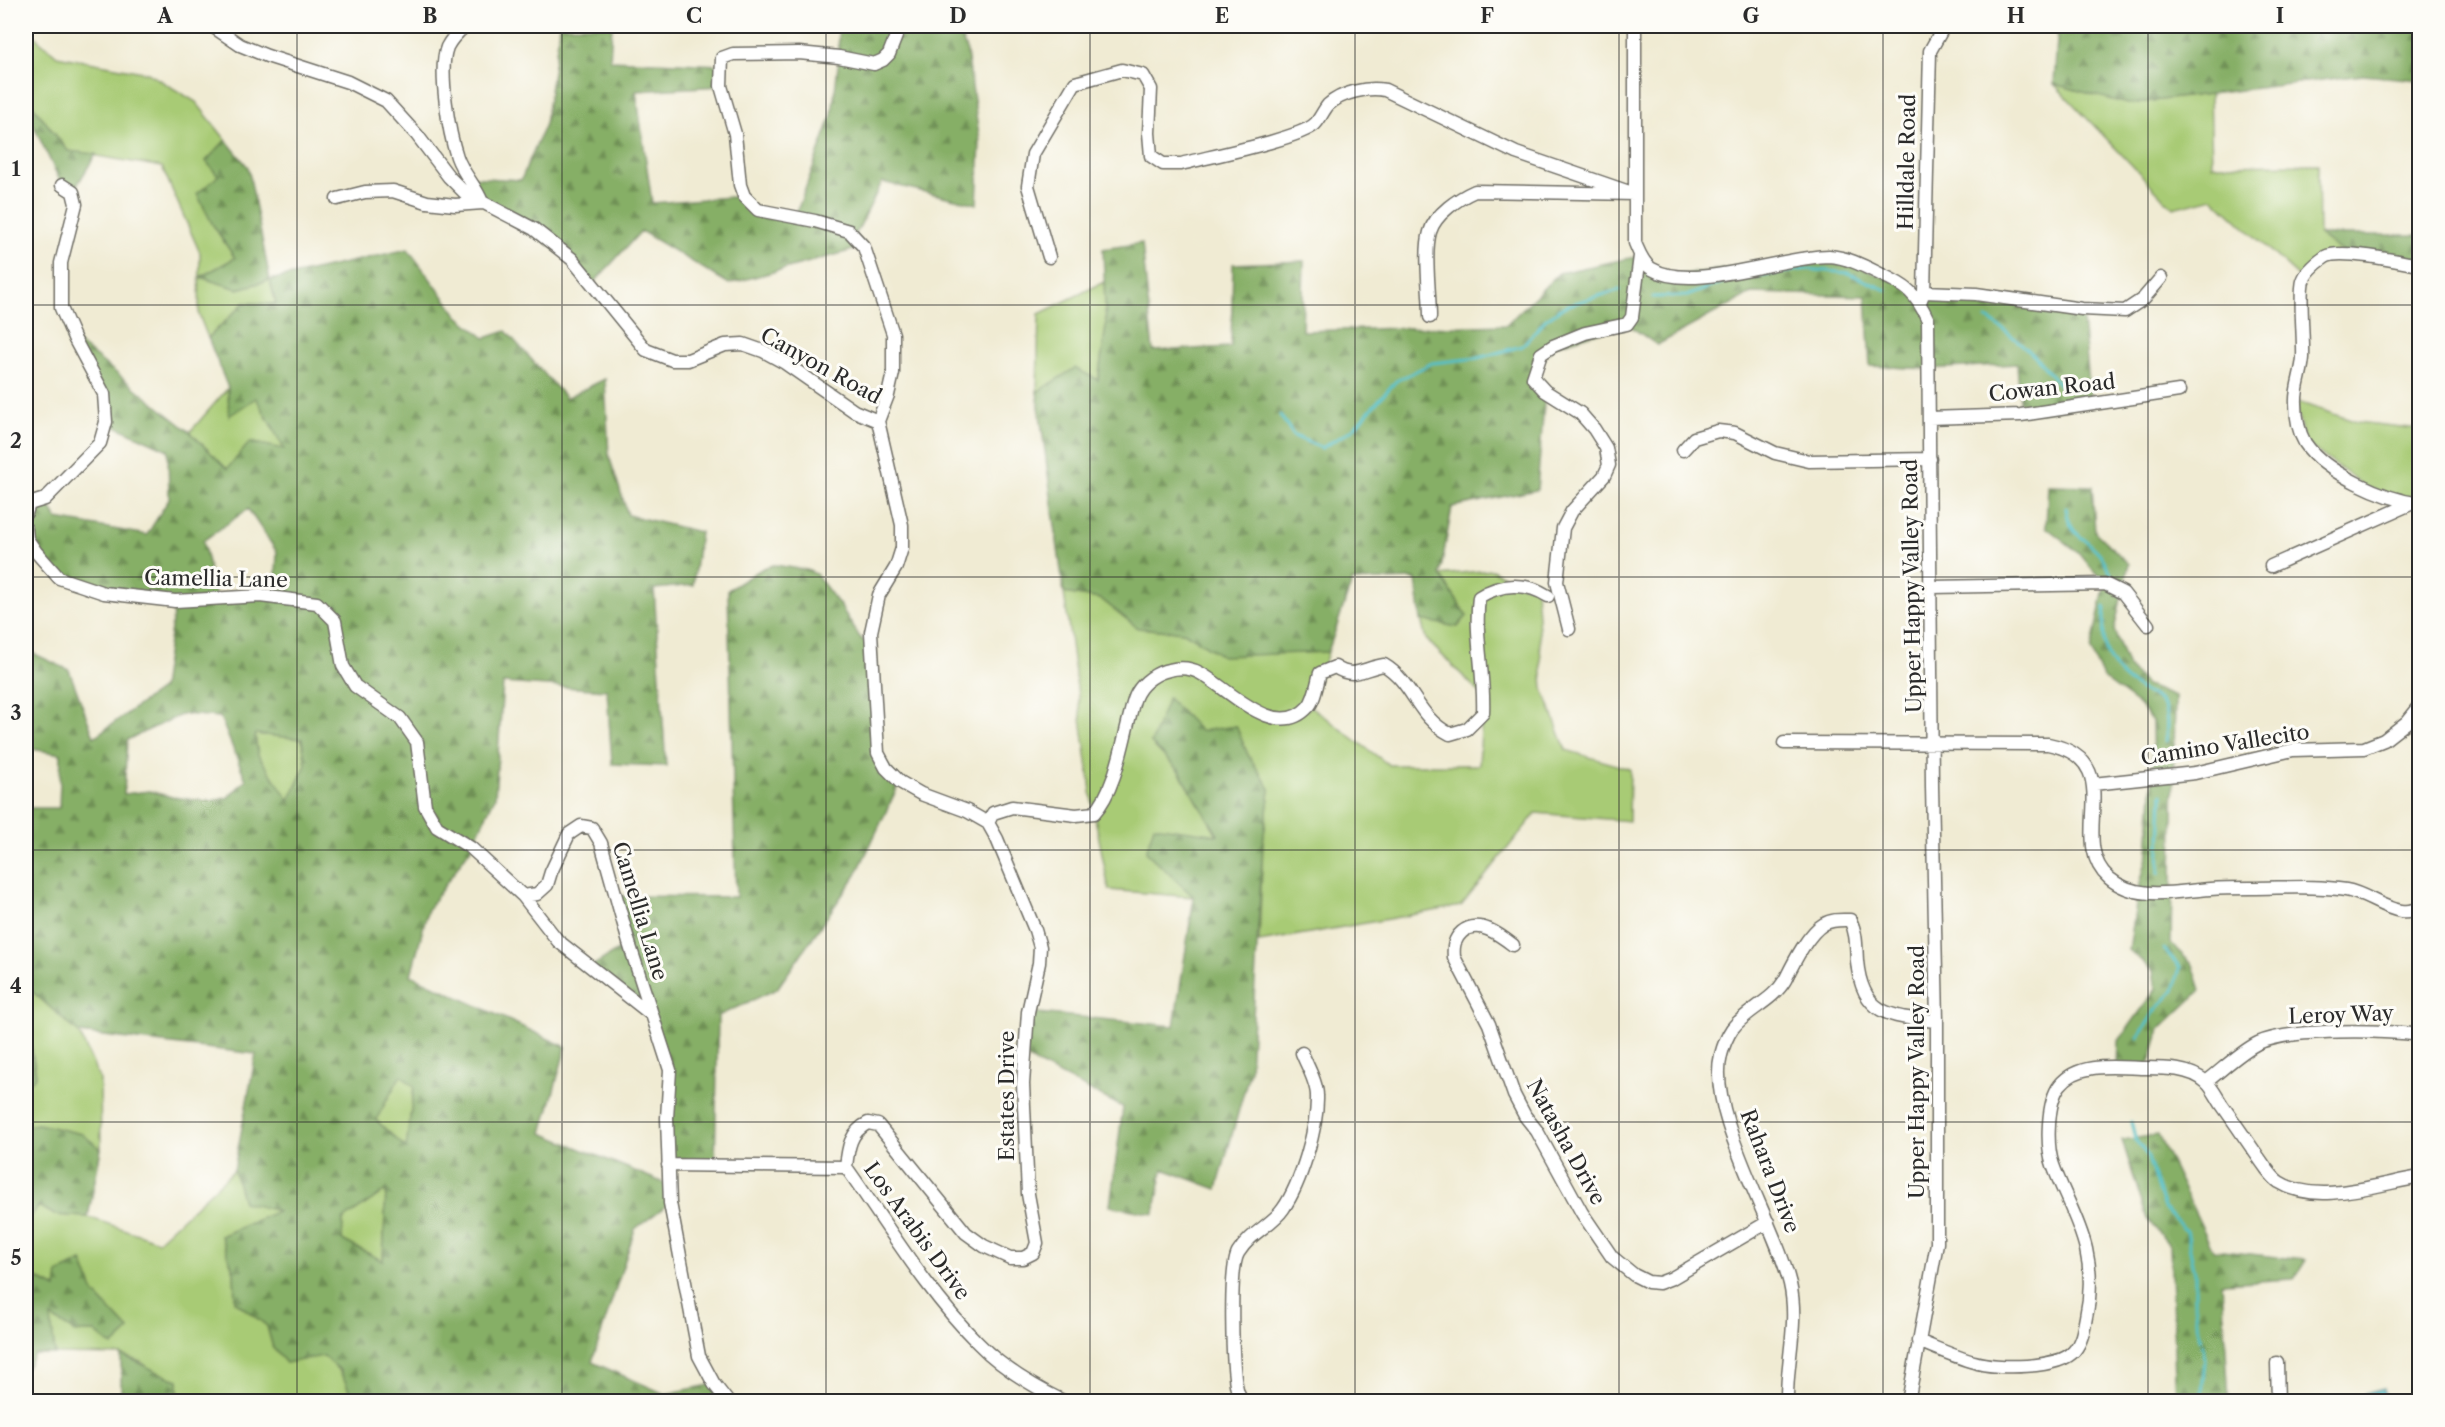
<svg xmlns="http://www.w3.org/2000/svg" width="2445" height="1427" viewBox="0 0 2445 1427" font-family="'Libre Caslon Text',serif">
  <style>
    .grass { fill: #a8cb74; stroke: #6a7b50; stroke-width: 1.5 }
    .forest { fill: url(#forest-firs); stroke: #586d48; stroke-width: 1.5; fill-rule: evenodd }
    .water { fill: url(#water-ripples); stroke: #3e767a; stroke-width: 1.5 }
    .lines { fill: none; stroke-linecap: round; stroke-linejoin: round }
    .stream { stroke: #52c0c8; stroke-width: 3 }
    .minor-casing { stroke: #706e66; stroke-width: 15 }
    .minor { stroke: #fff; stroke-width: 12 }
    .grid { fill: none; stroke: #2b2b2b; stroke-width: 1.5; stroke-opacity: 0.55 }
    .labels { text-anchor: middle; stroke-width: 6; stroke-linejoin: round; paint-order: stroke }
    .street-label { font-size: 21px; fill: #2b2b2b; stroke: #fdfcf7 }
    .neatline { fill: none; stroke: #2b2b2b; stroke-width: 2 }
    .grid-label { font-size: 20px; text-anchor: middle; font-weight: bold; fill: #2b2b2b }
  </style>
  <defs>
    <pattern id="forest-firs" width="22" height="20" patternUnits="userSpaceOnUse" patternTransform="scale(1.5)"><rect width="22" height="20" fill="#86af66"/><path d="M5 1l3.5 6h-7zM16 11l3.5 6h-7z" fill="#6e8f54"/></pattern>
    <pattern id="water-ripples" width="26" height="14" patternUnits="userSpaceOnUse" patternTransform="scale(1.5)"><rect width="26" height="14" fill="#52c0c8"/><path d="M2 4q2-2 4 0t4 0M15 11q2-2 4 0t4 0" fill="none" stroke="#449ca3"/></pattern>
  </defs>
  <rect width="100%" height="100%" fill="#fdfcf7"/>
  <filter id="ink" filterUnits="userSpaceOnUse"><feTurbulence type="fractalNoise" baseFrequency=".0167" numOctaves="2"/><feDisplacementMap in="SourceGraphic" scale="12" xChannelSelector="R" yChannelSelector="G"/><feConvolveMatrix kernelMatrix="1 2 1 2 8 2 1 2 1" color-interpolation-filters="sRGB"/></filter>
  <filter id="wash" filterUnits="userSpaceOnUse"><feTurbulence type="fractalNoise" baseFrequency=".008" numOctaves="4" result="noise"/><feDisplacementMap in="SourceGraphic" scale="24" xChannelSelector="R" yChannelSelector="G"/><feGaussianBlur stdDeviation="1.35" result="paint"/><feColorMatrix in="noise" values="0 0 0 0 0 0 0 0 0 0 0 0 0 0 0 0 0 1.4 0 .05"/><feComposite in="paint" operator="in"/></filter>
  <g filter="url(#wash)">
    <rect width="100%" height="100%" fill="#f0ebd3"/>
    <path class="grass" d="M 26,29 L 57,56 L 148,73 L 196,102 L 226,140 L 206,161 L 219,176 L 198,194 L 213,225 L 235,258 L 200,277 L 238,289 L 270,280 L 276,304 L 244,303 L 208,338 L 199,315 L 200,253 L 162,167 L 68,151 L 26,97 Z
      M 2054,84 L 2128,104 L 2210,94 L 2212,165 L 2318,164 L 2319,235 L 2345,254 L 2327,256 L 2303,281 L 2213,198 L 2173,208 Z
      M 1104,282 L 1106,327 L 1098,380 L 1037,392 L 1039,314 Z
      M 228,388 L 229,415 L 256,397 L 285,450 L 227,469 L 190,432 Z
      M 2295,401 L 2357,422 L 2419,429 L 2419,504 L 2366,487 L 2304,442 Z
      M 1492,570 L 1521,585 L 1536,588 L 1543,689 L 1566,750 L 1630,769 L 1629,821 L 1536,813 L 1461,906 L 1259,942 L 1263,842 L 1270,789 L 1248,755 L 1236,726 L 1151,743 L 1179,771 L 1218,836 L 1154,827 L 1147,852 L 1194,897 L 1109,890 L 1094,813 L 1064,593 L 1101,599 L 1138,628 L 1184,632 L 1222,655 L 1328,652 L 1310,706 L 1389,765 L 1479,765 L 1483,696 L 1426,639 L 1421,620 L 1458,627 L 1467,616 L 1440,575 Z
      M 255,734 L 302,738 L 306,765 L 289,801 L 257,755 Z
      M 26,986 L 79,1033 L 86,1048 L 100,1080 L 101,1149 L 81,1134 L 38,1124 L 26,1126 L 26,1085 L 36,1075 L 26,1018 Z
      M 401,1074 L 414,1086 L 406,1149 L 375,1120 Z
      M 234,1170 L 243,1202 L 279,1211 L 221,1236 L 234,1272 L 235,1301 L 267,1326 L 273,1348 L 286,1363 L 323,1355 C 338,1368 349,1381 351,1401 L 178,1401 L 178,1380 L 158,1374 L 141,1362 L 121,1355 L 55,1354 L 50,1316 L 75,1332 L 95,1332 L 112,1346 L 129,1330 L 94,1293 L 82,1261 L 57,1288 L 26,1273 L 27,1251 L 26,1222 L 39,1206 L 55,1215 L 88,1217 L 158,1241 Z
      M 386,1190 L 383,1261 L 342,1240 L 343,1220 Z"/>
    <path class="forest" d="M 560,26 L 612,26 L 610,60 L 720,65 L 721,86 L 636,91 L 652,203 L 744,196 L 758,210 L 795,217 L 832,115 L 839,57 L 838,26 L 957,26 L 967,52 L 980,142 L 977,204 L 882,182 L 855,236 L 864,247 L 729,284 L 641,231 L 593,284 L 572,259 L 482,202 L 467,177 L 521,180 L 545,124 Z
      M 2058,26 L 2419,26 L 2419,80 L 2363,75 L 2128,104 L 2054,84 Z
      M 26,97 L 68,151 L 96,154 L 73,192 L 62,185 L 26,110 Z
      M 226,140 L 248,167 L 270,280 L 408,249 L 458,316 L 485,338 L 506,331 L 566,398 L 605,379 L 609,456 L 628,515 L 700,532 L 693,585 L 654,589 L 666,766 L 612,764 L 607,690 L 503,683 L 495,797 L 471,848 L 428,909 L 411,975 L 566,1047 L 542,1133 L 669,1185 L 670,1203 L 635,1229 L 592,1362 L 665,1394 L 714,1384 L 728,1401 L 429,1402 L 427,1395 L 350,1392 L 340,1370 L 323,1356 L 286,1363 L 273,1348 L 267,1326 L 235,1301 L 234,1272 L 221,1236 L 278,1211 L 243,1202 L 234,1170 L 256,1054 L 79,1033 L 26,986 L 26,808 L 59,808 L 61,754 L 26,748 L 26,650 L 69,670 L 94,737 L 162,688 L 175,601 L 104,593 L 59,578 L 26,529 L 26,513 L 45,499 L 57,519 L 147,535 L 169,499 L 168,450 L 106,422 L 104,394 L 75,340 L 190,432 L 227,469 L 250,442 L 284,449 L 256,398 L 229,416 L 228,388 L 208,338 L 244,303 L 276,304 L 270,280 L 238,289 L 200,277 L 235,258 L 213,225 L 197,194 L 218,176 L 206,161 ZM 248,509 L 277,552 L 275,597 L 216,598 L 203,541 ZM 183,714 L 220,717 L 246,780 L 227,798 L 206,801 L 172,797 L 149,791 L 124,794 L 127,740 ZM 255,734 L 302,739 L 306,765 L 289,800 L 258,755 ZM 401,1075 L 414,1087 L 406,1148 L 376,1120 ZM 386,1190 L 386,1191 L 383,1261 L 342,1240 L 343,1220 Z
      M 2319,235 L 2419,235 L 2419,265 L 2345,254 Z
      M 1142,243 L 1153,351 L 1231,347 L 1233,264 L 1304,261 L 1302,331 L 1506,325 L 1559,273 L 1640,256 L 1669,276 L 1829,256 L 1924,292 L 2082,309 L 2091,405 L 2021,415 L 2017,364 L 1929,369 L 1870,366 L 1866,296 L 1751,293 L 1657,345 L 1627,324 L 1553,346 L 1535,370 L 1545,391 L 1537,490 L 1452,507 L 1440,575 L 1467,616 L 1457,627 L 1421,620 L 1416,579 L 1352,581 L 1328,652 L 1222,656 L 1184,632 L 1138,628 L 1101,599 L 1064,593 L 1037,392 L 1075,368 L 1098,380 L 1106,327 L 1103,249 Z
      M 2048,485 L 2092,486 L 2095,532 L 2129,564 L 2114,630 L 2128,667 L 2147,686 L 2175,697 L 2171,944 L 2193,965 L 2201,990 L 2160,1029 L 2148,1068 L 2117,1067 L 2118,1042 L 2156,989 L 2153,971 L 2129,950 L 2138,892 L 2148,853 L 2153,777 L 2152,721 L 2139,705 L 2103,678 L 2091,651 L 2105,584 L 2078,552 L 2046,527 Z
      M 774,565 L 807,570 L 816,574 L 841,607 L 859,636 L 873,649 L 878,753 L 900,782 L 856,875 L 777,989 L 718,1016 L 715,1166 L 668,1165 L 670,1070 L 652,1015 L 586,970 L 629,943 L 616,896 L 736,897 L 728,590 L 763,568 Z
      M 1168,698 L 1200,731 L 1236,726 L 1248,755 L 1270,789 L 1263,842 L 1250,1070 L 1217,1189 L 1163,1169 L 1154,1214 L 1110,1206 L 1123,1107 L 1024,1057 L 1028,1012 L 1174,1026 L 1194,897 L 1146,852 L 1154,826 L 1218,835 L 1179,771 L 1151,743 Z
      M 26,1018 L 36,1076 L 26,1085 Z
      M 38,1124 L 82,1134 L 101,1149 L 88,1217 L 55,1215 L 39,1206 L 26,1222 L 26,1126 Z
      M 2158,1135 L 2213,1250 L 2306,1260 L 2294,1279 L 2222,1283 L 2229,1401 L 2176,1401 L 2170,1246 L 2147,1219 L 2122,1140 Z
      M 82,1261 L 94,1293 L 129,1330 L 112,1346 L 95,1332 L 75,1332 L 51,1317 L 55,1354 L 34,1354 L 26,1369 L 26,1273 L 56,1288 L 58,1273 Z
      M 121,1355 C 141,1362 157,1374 178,1380 L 178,1401 L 121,1401 Z"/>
    <path class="water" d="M 2383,1389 L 2385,1397 L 2366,1401 L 2364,1394 Z"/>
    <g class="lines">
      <path class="stream" d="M 1653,297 L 1687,296 L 1731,279 L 1807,269 L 1848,273 L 1886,290
        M 1987,319 C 2018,338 2038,357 2060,386
        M 1280,415 L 1294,436 L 1322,448 L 1353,429 L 1396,381 L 1432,363 L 1478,358 L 1522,346 L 1545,320 L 1565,306 L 1619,290
        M 2066,508 C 2071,539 2082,533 2099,553 C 2104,558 2107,567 2111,574
        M 2105,607 C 2101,642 2103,666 2136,687 C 2142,692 2154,695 2160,701 C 2169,712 2167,728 2166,741
        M 2159,873 L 2162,794
        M 2138,1038 L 2155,1011 L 2174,991 L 2180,967 L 2164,949
        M 2131,1122 L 2136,1141 L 2147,1155 L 2164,1208 L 2186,1231 L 2195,1273 L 2195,1313 L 2205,1360 L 2201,1402"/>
    </g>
  </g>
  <g filter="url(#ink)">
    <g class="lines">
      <g class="minor-casing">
        <path id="minor" d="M 212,26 L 240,45 L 267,56 L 348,82 L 386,101 L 417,135 L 449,177 L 465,193 L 534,229 L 572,259 L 646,350 L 672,360 L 688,360 L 725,345 L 743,344 L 763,351 L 785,363 L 854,411 L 878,421
          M 465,26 C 458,32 451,39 447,47 C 438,70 449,133 457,157 C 463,174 476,186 482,202
          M 1635,26 L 1635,243 C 1639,252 1643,264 1652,269 C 1692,293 1782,256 1829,256 C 1847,257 1864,266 1880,274 C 1907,286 1916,293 1928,320 L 1932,786 L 1937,1021 L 1937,1243 L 1908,1402
          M 337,199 L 365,192 L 393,191 L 427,202 L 455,205 L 483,203
          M 1049,257 L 1028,186 L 1033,154 L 1075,83 L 1122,70 L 1143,75 L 1151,89 L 1149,133 L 1151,156 L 1163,164 L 1181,164 C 1207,157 1299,139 1315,124 C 1320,119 1323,111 1328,105 C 1342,92 1367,87 1385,90 L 1516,153 L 1635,194 L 1475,191 C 1459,198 1435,214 1430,232 C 1424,252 1430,295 1430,317
          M 2420,265 C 2401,262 2340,248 2325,257 C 2318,262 2306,272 2303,281 C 2299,293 2304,341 2303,358 C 2302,373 2295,388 2296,403 C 2296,417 2298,431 2305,443 C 2325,473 2384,499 2420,504
          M 1924,292 L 1976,294 L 2082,309 L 2125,311 L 2143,299 L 2161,278
          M 1920,302 L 1924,292 L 1930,51 L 1944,26
          M 1929,418 L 2021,415 L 2179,391
          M 878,421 L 888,395 L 893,373 L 893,334 L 864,247 L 849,231 L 815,221 L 758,210 L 744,196 L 740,185 L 735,134 L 721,86 L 722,58 L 733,54 L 799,53 L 839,57 L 874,64 L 883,60 L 889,54 L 900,26
          M 1683,450 L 1694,438 L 1718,431 L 1735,433 L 1775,453 L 1809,461 L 1930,459
          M 26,513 L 29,504 L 45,499 L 100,443 L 106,422 L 104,394 L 75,340 L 61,308 L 61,263 L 76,204 L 73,192 L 62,185
          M 26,529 L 27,539 L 36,552 L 59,578 L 104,593 L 175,601 L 260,596 L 317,603 L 335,621 L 343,666 L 355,686 L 400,718 L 417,742 L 425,806 L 437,827 L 471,848 L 523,896 L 537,894 L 547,885 L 551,872 L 569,834 L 581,826 L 592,828 L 601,843 L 629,943 L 670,1070 L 667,1118 L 670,1203 L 699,1356 L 714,1384 L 728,1402
          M 2271,566 L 2413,503
          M 1932,587 L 2105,584 L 2123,593 L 2148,625
          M 1569,629 L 1557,582 L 1563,528 L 1572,511 L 1604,476 L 1609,465 L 1606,448 L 1594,429 L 1580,413 L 1545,391 L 1533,378 L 1541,354 L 1553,346 L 1585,333 L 1627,324 L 1632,317 L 1640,256
          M 1784,743 L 2048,744 C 2132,761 2065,840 2109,878 C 2137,902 2177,891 2210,889 C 2223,888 2237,888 2251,888 C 2282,888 2315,885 2346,890 C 2365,893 2382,908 2401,911 C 2407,912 2414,910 2420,909
          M 2093,784 L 2195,773 L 2293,750 L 2364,748 L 2384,740 L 2407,722 L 2420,706
          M 988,823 L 993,813 L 1012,807 L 1076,815 L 1094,813 C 1115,791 1122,745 1130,715 C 1132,708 1133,700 1137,693 C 1143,682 1157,672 1169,670 C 1180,667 1191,668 1200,673 C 1228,688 1276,742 1308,707 C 1315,700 1317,683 1320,673 L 1335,667 C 1354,680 1363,668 1384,665 C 1413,682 1417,718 1450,734 L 1467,729 L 1483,713 C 1485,674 1474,636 1479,597 C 1501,583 1526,582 1548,596
          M 523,896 L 558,941 L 652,1015
          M 1513,945 C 1500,935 1478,918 1462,932 C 1454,939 1453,947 1454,957 L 1489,1024 L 1514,1095 L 1525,1116 L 1537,1131 L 1582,1213 L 1612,1257 L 1634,1275 L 1648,1282 L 1659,1283 L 1672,1278 L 1768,1222
          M 2206,1082 C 2222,1070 2240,1052 2258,1043 C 2293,1028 2381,1030 2420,1035
          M 668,1165 L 846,1167 C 888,1226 927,1292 978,1343 C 1001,1367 1034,1387 1065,1402
          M 846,1167 C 848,1148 850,1132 868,1123 L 878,1125 L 966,1233 L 984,1246 L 1010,1258 L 1023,1258 L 1033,1253 L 1037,1243 L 1028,1194 L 1023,1084 L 1028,1012 L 1039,963 L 1040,947 L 1035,930 L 997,839 L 988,823 L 967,811 L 921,794 L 900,782 L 886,768 L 878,753 L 871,632 L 879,595 L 896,567 L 902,548 L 902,525 L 878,421
          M 1918,1341 C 1936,1348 1955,1357 1974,1362 C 1996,1369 2059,1369 2074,1351 C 2082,1342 2084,1328 2086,1317 C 2091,1295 2091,1271 2086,1249 C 2079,1219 2063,1193 2053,1165 C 2046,1146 2047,1101 2060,1085 C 2078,1062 2115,1067 2141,1068 C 2162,1068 2189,1067 2206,1082 C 2213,1088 2217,1098 2222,1105 C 2237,1126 2251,1147 2266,1168 C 2270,1173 2274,1179 2279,1182 C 2317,1206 2378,1184 2420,1177
          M 2277,1363 L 2278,1402
          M 1243,1402 C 1240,1397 1238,1394 1237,1389 C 1232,1369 1229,1269 1238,1253 C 1251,1232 1272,1225 1283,1209 C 1301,1183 1318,1127 1317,1096 C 1317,1082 1307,1066 1302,1053
          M 1787,1402 C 1786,1362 1799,1323 1790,1284 C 1775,1222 1706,1113 1721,1055 C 1723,1047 1728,1035 1732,1029 C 1746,1010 1773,1001 1785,980 C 1793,964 1808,933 1824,924 C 1832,919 1842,920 1850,920 C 1857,933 1856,947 1857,961 C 1862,1016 1891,1017 1937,1021"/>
      </g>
      <use href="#minor" class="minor"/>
    </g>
  </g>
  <path class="grid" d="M 297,26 L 297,1402M 562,26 L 562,1402M 826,26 L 826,1402M 1090,26 L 1090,1402M 1355,26 L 1355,1402M 1619,26 L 1619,1402M 1883,26 L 1883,1402M 2148,26 L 2148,1402M 26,305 L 2420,305M 26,577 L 2420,577M 26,850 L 2420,850M 26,1122 L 2420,1122"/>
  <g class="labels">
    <g class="street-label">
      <text transform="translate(1907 162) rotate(-89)" y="7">Hilldale Road</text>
      <text transform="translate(821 366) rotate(29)" y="7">Canyon Road</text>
      <text transform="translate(2052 388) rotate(-6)" y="7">Cowan Road</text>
      <text transform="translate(216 579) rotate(1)" y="7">Camellia Lane</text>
      <text transform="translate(1912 586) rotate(-91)" y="7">Upper Happy Valley Road</text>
      <text transform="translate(2225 745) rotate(-9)" y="7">Camino Vallecito</text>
      <text transform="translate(640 911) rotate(73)" y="7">Camellia Lane</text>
      <text transform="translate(2341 1015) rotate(-2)" y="7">Leroy Way</text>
      <text transform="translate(1917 1072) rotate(-90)" y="7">Upper Happy Valley Road</text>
      <text transform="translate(1007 1096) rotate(-90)" y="7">Estates Drive</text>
      <text transform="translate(1566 1142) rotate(61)" y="7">Natasha Drive</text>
      <text transform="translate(1770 1171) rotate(69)" y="7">Rahara Drive</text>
      <text transform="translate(917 1231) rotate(54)" y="7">Los Arabis Drive</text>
    </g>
  </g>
  <rect width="2445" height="1427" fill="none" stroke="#fdfcf7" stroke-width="66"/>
  <rect x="33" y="33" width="2379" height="1361" class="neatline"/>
  <g class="grid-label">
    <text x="165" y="23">A</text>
    <text x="430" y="23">B</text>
    <text x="694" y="23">C</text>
    <text x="958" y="23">D</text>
    <text x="1222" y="23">E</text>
    <text x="1487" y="23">F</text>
    <text x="1751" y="23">G</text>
    <text x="2016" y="23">H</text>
    <text x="2280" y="23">I</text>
    <text x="16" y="176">1</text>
    <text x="16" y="448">2</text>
    <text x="16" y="720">3</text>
    <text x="16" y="993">4</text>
    <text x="16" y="1265">5</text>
  </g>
</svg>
